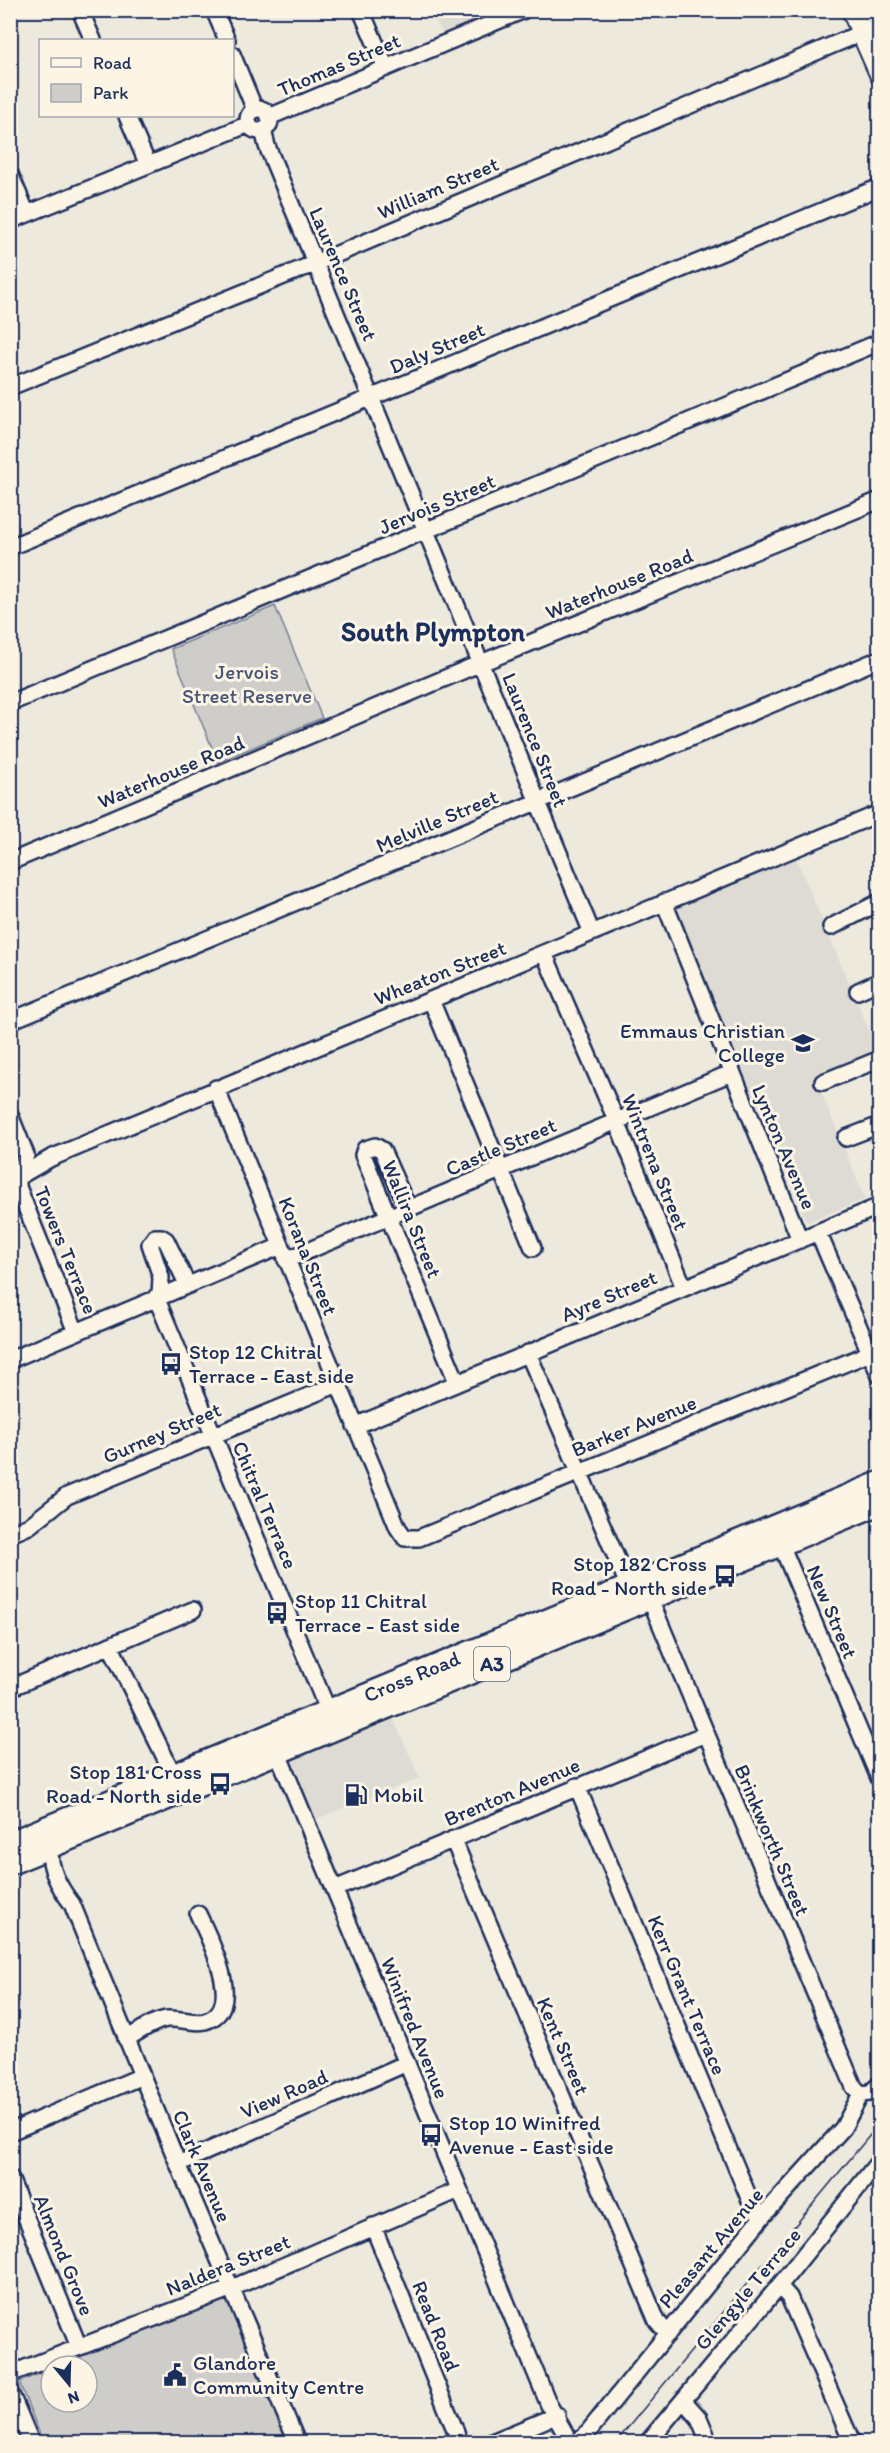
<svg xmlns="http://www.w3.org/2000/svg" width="890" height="2453" viewBox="0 0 890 2453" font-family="Itim,sans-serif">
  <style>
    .built { fill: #dedbd4 }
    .green { fill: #cfcdca; stroke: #757e94; stroke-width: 1.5 }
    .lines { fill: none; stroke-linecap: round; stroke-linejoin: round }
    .minor-casing { stroke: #1b2f5e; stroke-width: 20 }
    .major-casing { stroke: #1b2f5e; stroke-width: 24 }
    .highway-casing { stroke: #1b2f5e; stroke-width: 27 }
    .minor { stroke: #fcf5e5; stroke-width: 15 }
    .major { stroke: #fcf5e5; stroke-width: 20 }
    .highway { stroke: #fcf5e5; stroke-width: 22 }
    .tram { stroke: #1b2f5e; stroke-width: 1.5 }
    .labels { text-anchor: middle; stroke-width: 6; stroke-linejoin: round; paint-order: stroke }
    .shield { fill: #fcf5e5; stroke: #5e6a86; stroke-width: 1.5 }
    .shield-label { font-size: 20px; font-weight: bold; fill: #1b2f5e }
    .street-label { font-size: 21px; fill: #1b2f5e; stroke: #fcf5e5 }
    .park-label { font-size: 21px; fill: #485679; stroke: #fcf5e5 }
    .poi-label { font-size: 21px; fill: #1b2f5e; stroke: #fcf5e5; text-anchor: start }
    .district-label { font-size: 27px; font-weight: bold; fill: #1b2f5e; stroke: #fcf5e5 }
  </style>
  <rect width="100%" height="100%" fill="#eee9dd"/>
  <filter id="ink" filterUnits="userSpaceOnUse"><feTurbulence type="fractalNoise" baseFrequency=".0167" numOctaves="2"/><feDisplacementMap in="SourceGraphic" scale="12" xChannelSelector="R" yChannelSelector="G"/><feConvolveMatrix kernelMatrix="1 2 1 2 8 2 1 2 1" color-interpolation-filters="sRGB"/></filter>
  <g filter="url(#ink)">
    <path class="built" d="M 432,11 L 499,11 L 442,34 Z
      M 795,856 L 878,1051 L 815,1077 L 865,1199 L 807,1222 L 673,906 Z
      M 392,1716 L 420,1778 L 314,1820 L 293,1766 L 292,1759 L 298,1753 Z"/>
    <path class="green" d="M 275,606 L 322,718 L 218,762 L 171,649 Z
      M 229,2295 L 290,2442 L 43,2442 L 19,2382 L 51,2369 L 51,2402 L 87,2402 L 87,2366 L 57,2366 Z"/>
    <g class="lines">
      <g class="minor-casing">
        <path id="minor" d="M 80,10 L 93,40
          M 214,10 L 227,40
          M 361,10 L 386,68
          M 232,54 L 255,110
          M248 120a11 11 0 1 1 22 0a11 11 0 1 1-22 0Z
          M 127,116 L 148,165
          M 269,117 L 524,10
          M 263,130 L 267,146 L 592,933
          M 10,174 L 27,214
          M 10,221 L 249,124
          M 10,387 L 316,263 L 880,25
          M 10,547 L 880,187
          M 10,703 L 880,342
          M 10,862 L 481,663 L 880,500
          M 664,902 L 800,1240
          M 831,927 L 880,902
          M 544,953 L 617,1122 L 684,1288
          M 858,991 L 880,981
          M 431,1000 L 533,1248
          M 10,1021 L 880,659
          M 823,1082 L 880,1059
          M 216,1088 L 398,1528 L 405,1538 L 419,1538 L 880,1349
          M 10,1115 L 26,1155 L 18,1177 L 18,1187 L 76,1332
          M 846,1138 L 880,1125
          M 18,1177 L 51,1158 L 880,813
          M 408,1208 L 382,1150 L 375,1146 L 365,1149 L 363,1155 L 457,1382
          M 818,1232 L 880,1376
          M 286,1260 L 731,1073
          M 160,1296 L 161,1277 L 150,1244 L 155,1237 L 161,1237 L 166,1240 L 187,1284
          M 156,1297 L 331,1718
          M 528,1353 L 629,1587
          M 10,1360 L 281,1246
          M 355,1426 L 880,1206
          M 10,1534 L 29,1526 L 67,1496 L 338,1384
          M 777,1535 L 880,1780
          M 650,1599 L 854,2087 L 861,2094
          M 110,1645 L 174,1776
          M 10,1688 L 193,1610
          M 274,1744 L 549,2405 L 570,2442
          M 577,1786 L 752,2205 L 762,2217
          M 453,1839 L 657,2321 L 668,2334
          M 50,1847 C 49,1869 59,1887 72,1904 L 178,2164 L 297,2442
          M 335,1889 L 705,1734
          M 126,2039 C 139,2032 154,2020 168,2019 C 181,2018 193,2024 205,2021 C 247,2010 209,1938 198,1914
          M 10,2132 L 142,2076
          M 178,2164 L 407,2063
          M 10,2178 L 79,2347
          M 373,2226 L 460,2442
          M 779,2286 L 789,2297 L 852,2442
          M 10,2374 L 232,2288 L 459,2190
          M 10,2392 L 31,2442
          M 683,2400 L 699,2418 L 709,2442
          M 492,2442 L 557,2415
          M 575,2442 L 584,2437 L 762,2217 L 843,2128 L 861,2094 L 870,2093 L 880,2084
          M 648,2442 L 779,2286 L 880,2160"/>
      </g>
      <g class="major-casing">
        <path id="major" d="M 852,10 L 880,74
          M 874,10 L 880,23"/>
      </g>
      <g class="highway-casing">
        <g id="highway">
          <path id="s1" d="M 10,1843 L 880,1483"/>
          <path d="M 10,1863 L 880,1503"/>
        </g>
      </g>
      <use href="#minor" class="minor"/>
      <use href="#major" class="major"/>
      <use href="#highway" class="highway"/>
      <path class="tram" d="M 616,2442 L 880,2123"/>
    </g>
  </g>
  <defs>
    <g id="school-bare" transform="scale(1.8)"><path d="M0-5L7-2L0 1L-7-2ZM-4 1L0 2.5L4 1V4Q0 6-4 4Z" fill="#1b2f5e" stroke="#fcf5e5" stroke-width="2.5" paint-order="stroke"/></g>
    <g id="bus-bare" transform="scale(1.8)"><path d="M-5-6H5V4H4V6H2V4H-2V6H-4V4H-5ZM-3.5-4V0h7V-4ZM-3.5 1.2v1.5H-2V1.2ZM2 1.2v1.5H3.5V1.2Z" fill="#1b2f5e" stroke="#fcf5e5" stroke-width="2.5" paint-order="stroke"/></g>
    <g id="fuel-bare" transform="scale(1.8)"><path d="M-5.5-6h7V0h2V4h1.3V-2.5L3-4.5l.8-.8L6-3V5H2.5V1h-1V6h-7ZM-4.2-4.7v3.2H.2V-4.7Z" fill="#1b2f5e" stroke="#fcf5e5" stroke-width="2.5" paint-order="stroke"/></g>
    <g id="civic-bare" transform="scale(1.8)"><path d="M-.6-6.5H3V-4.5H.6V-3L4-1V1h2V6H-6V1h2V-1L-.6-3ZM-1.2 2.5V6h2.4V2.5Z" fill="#1b2f5e" stroke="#fcf5e5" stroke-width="2.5" paint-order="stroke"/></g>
  </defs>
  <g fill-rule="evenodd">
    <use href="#school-bare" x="803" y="1043"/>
    <use href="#bus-bare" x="171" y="1364"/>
    <use href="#bus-bare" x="725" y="1576"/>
    <use href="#bus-bare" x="277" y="1613"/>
    <use href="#bus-bare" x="220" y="1784"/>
    <use href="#fuel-bare" x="356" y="1795"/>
    <use href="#bus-bare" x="431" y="2135"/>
    <use href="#civic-bare" x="175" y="2375"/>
  </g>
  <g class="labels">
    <rect class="shield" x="474" y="1647" width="36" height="34" rx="4.5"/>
    <g class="shield-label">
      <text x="492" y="1671">A3</text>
    </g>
    <g class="street-label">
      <text transform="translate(339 65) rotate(-23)" y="7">Thomas Street</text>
      <text transform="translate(438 188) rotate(-23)" y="7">William Street</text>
      <text transform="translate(343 274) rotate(67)" y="7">Laurence Street</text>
      <text transform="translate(437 348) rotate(-23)" y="7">Daly Street</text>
      <text transform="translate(437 504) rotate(-23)" y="7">Jervois Street</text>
      <text transform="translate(619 584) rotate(-22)" y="7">Waterhouse Road</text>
      <text transform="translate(535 740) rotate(68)" y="7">Laurence Street</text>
      <text transform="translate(171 772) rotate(-23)" y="7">Waterhouse Road</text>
      <text transform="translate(437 821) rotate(-23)" y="7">Melville Street</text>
      <text transform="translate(440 973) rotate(-22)" y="7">Wheaton Street</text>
      <text transform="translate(501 1147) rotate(-23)" y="7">Castle Street</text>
      <text transform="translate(784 1147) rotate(67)" y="7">Lynton Avenue</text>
      <text transform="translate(655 1162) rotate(68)" y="7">Wintrena Street</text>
      <text transform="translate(412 1219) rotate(68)" y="7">Wallira Street</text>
      <text transform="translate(66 1250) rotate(68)" y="7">Towers Terrace</text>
      <text transform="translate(308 1256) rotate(68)" y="7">Korana Street</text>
      <text transform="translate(609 1296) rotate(-23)" y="7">Ayre Street</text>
      <text transform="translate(634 1426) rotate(-22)" y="7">Barker Avenue</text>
      <text transform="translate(162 1433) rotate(-23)" y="7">Gurney Street</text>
      <text transform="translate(265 1505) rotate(67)" y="7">Chitral Terrace</text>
      <text transform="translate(832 1612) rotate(67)" y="7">New Street</text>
      <text dy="7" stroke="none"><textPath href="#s1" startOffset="435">Cross Road</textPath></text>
      <text transform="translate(512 1792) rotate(-23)" y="7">Brenton Avenue</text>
      <text transform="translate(772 1840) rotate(67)" y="7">Brinkworth Street</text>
      <text transform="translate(687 1995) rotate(67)" y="7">Kerr Grant Terrace</text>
      <text transform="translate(415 2028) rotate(68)" y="7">Winifred Avenue</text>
      <text transform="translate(563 2046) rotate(67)" y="7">Kent Street</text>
      <text transform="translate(284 2094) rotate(-24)" y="7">View Road</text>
      <text transform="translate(202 2166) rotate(67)" y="7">Clark Avenue</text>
      <text transform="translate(711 2248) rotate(-50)" y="7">Pleasant Avenue</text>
      <text transform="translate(64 2255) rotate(68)" y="7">Almond Grove</text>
      <text transform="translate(228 2265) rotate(-22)" y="7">Naldera Street</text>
      <text transform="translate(748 2289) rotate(-50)" y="7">Glengyle Terrace</text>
      <text transform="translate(436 2326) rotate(68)" y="7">Read Road</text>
    </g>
    <g class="park-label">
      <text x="247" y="679">Jervois<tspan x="247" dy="24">Street Reserve</tspan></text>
    </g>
    <g class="poi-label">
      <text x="785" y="1038" text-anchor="end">Emmaus Christian<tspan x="785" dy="24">College</tspan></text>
      <text x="189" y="1359">Stop 12 Chitral<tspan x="189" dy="24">Terrace - East side</tspan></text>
      <text x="707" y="1571" text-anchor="end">Stop 182 Cross<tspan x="707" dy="24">Road - North side</tspan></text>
      <text x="295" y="1608">Stop 11 Chitral<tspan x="295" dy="24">Terrace - East side</tspan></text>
      <text x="202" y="1779" text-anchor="end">Stop 181 Cross<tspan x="202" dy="24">Road - North side</tspan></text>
      <text x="374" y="1802">Mobil</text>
      <text x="449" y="2130">Stop 10 Winifred<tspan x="449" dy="24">Avenue - East side</tspan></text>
      <text x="193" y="2370">Glandore<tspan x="193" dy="24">Community Centre</tspan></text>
    </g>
    <g class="district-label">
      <text x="433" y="641">South Plympton</text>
    </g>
  </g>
  <rect width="890" height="2453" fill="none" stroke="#fcf5e5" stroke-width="36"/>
  <rect x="18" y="18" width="854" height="2417" fill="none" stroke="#1b2f5e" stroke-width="2" filter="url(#ink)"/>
  <rect x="39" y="39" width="195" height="78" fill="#fcf5e5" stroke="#a2a6af" stroke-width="1.5"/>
  <rect x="51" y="58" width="30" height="9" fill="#fcf5e5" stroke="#a2a6af" stroke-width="1.5"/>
  <text x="93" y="69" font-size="18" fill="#1b2f5e">Road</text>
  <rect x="51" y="84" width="30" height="18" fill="#cfcdca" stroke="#a2a6af" stroke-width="1.5"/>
  <text x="93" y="99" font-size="18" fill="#1b2f5e">Park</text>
  <g transform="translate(69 2384) rotate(161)"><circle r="28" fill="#fcf5e5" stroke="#a2a6af" stroke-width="1.5"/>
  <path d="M0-4.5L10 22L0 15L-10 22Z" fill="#1b2f5e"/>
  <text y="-9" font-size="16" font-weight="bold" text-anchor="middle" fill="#1b2f5e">N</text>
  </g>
</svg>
